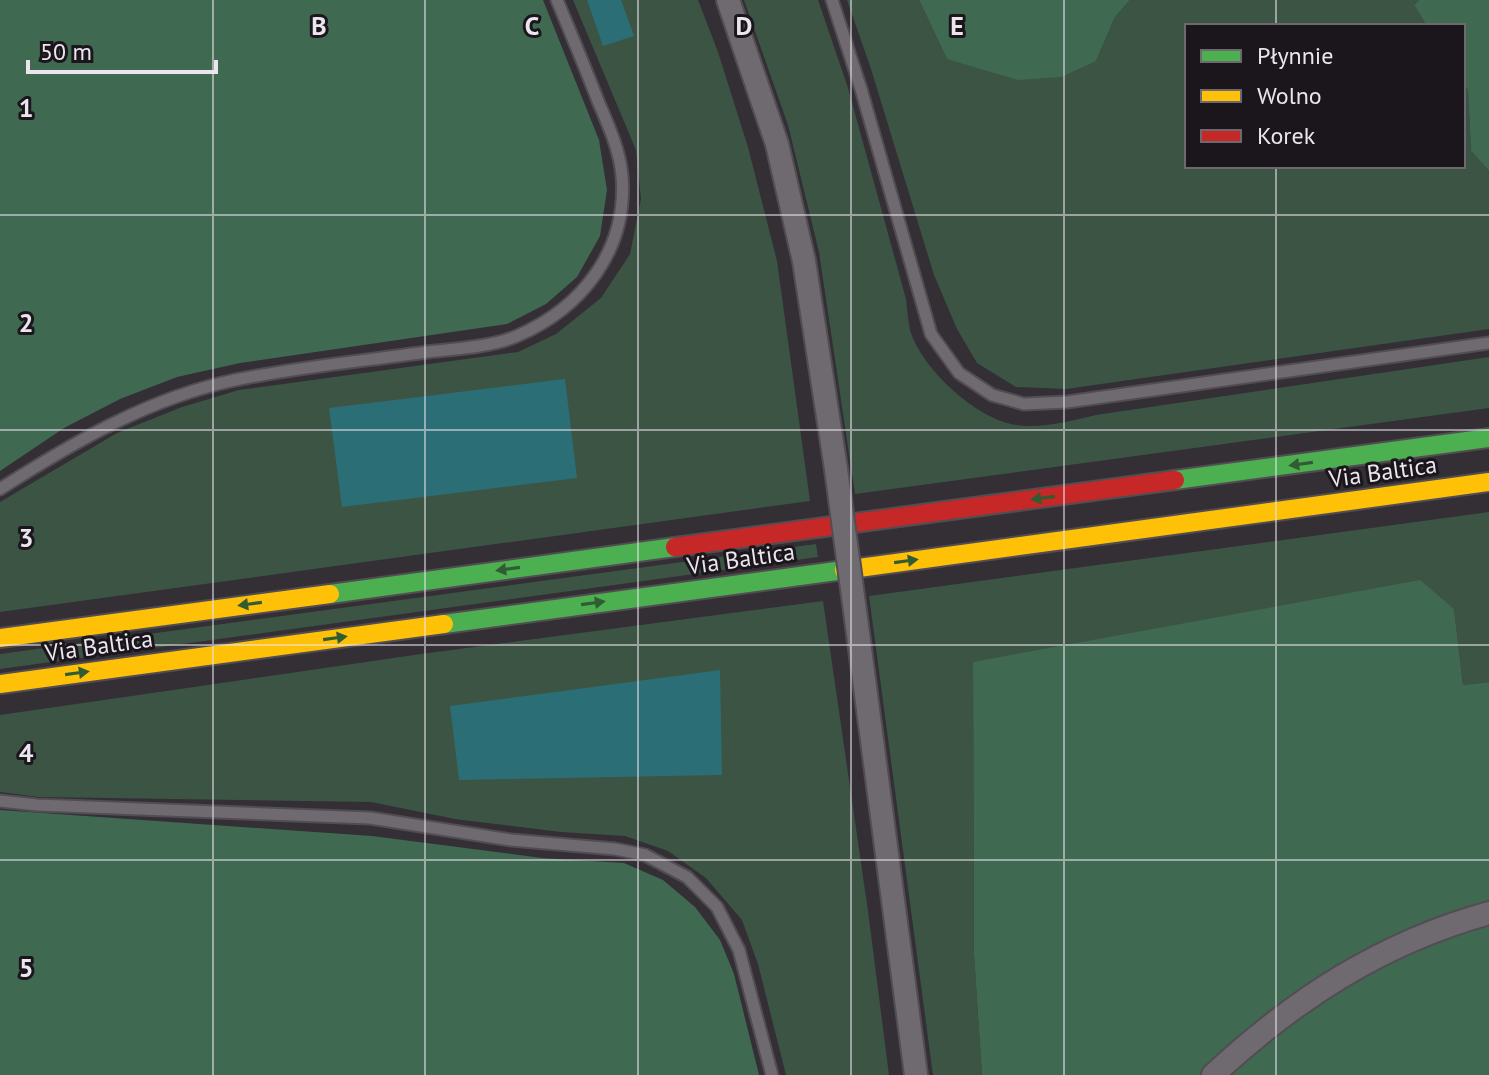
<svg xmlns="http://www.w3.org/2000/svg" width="1489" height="1075" viewBox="0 0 1489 1075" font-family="'PT Sans',sans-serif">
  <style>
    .green { fill: #3b5444 }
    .forest { fill: #406951 }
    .water { fill: #2c6e75 }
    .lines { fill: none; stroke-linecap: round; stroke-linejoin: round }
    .lane-casing { stroke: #514d53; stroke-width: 15 }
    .street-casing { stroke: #514d53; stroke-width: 26 }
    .fast-casing { stroke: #514d53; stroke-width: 22 }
    .slow-casing { stroke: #514d53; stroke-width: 22 }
    .jam-casing { stroke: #514d53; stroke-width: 22 }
    .lane { stroke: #6e6a6f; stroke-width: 11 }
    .street { stroke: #6e6a6f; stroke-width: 22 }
    .fast { stroke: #4caf50; stroke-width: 18 }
    .slow { stroke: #ffc107; stroke-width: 18 }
    .jam { stroke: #c62828; stroke-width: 18 }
    .street-bridge-casing { stroke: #514d53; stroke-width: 26; stroke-linecap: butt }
    .street-bridge { stroke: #6e6a6f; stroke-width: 22 }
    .oneway { fill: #305b33 }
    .grid { fill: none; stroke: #ebe6ee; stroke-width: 2; stroke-opacity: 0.55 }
    .labels { text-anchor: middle; stroke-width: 6; stroke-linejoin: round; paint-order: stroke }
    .street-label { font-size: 24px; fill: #ebe6ee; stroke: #1a161b }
    .grid-label { font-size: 26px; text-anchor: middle; font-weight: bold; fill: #ebe6ee; stroke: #1a161b; stroke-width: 6; stroke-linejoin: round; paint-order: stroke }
  </style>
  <rect width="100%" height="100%" fill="#332f35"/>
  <path class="green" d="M 573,0 L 698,0 L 718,52 L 748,147 L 777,261 L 810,501 L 0,612 L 0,502 L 117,433 L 182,407 L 239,390 L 518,352 L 556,334 L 601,298 L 630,254 L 641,199 L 636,150 Z
    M 744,0 L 818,0 L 848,88 L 906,299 C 907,309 908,320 910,330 C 921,367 972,415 1011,424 C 1036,430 1071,421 1096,415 L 1489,357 L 1489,408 L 855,494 L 819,252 L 788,125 Z
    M 847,0 L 919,0 L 947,59 L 1096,61 L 1115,17 L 1130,0 L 1419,0 L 1414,5 L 1427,26 L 1187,26 L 1187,166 L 1463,166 L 1463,83 L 1468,91 L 1471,151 L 1489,171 L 1489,329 L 1066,389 L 1016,387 L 977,363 L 957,329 L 934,275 L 871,69 Z
    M 1489,512 L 1489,682 L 1463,685 L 1454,609 L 973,662 L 974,955 L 982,1075 L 933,1075 L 869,596 Z
    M 816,544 L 818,557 L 0,669 L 0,654 Z
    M 823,601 L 868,911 L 889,1075 L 786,1075 L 758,964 L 742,920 L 706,878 L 668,851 L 625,836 L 561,832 L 455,819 L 371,802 L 39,797 L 0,792 L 0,715 L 421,654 Z"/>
  <path class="forest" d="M 0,0 L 543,0 L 599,140 L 607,190 L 600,236 L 577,277 L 546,304 L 507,324 L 240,363 L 177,377 L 120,399 L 64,428 L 0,471 Z
    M 919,0 L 1130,0 L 1115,17 L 1096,61 L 1061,77 L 1018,80 L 947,59 Z
    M 1419,0 L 1489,0 L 1489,171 L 1471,151 L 1468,91 L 1463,83 L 1463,26 L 1427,26 L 1414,5 Z
    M 1420,580 L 1454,609 L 1463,685 L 1489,682 L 1489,1075 L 982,1075 L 974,955 L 973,662 Z
    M 0,810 L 372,836 L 542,858 L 624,863 L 663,880 L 695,907 L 720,940 L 734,974 L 759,1075 L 0,1075 Z"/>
  <path class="water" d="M 587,0 L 621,0 L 634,36 L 603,46 Z
    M 565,379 L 577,478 L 342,507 L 329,408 Z
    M 720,670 L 722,775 L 459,780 L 450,706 Z"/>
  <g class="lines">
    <g class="lane-casing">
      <path id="lane" d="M 832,0 L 861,89 L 931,334 L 959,373 L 992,395 L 1024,404 L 1067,402 L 1489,343
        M 0,489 C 74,442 149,398 235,380 C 298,367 363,361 427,352 C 454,349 492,347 517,336 C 582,308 628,250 622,176 C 620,151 608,124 598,101 C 585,67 571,34 557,0
        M 0,801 L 37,805 L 370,818 L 511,840 L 615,849 L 645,855 L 687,877 L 717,907 L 739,950 L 772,1075"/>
    </g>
    <g class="street-casing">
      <path id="street" d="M 728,0 L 777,144 L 804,261 L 836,469
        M 857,626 L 916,1075
        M 1213,1075 C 1295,999 1381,943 1489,913"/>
    </g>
    <g class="fast-casing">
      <path id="fast" d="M 1175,480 L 1489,438
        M 330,594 L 675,547
        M 444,624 L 844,570"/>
    </g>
    <g class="slow-casing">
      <path id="slow" d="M 844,570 L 1489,482
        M 0,638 L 330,594
        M 0,684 L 444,624"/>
    </g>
    <g class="jam-casing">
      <path id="jam" d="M 675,547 L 1175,480"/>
    </g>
    <use href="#lane" class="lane"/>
    <use href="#street" class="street"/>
    <use href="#fast" class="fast"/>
    <use href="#slow" class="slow"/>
    <use href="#jam" class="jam"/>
    <g class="street-bridge-casing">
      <path id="street-bridge" d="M 836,469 L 857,626"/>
    </g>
    <use href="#street-bridge" class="street-bridge"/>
  </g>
  <defs><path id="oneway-solid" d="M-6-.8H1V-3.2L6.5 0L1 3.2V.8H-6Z" transform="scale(2)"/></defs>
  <g class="oneway">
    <use href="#oneway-solid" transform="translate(1301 464) rotate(172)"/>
    <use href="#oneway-solid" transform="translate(1043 498) rotate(172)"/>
    <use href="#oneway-solid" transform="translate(906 561) rotate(-8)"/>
    <use href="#oneway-solid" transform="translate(508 569) rotate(172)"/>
    <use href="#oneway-solid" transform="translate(593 603) rotate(-8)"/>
    <use href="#oneway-solid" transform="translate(250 604) rotate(172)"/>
    <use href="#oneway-solid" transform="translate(335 638) rotate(-8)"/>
    <use href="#oneway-solid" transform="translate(77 673) rotate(-8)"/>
  </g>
  <path class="grid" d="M 213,0 L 213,1075M 425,0 L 425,1075M 638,0 L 638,1075M 851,0 L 851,1075M 1064,0 L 1064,1075M 1276,0 L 1276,26M 1276,166 L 1276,1075M 0,215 L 1489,215M 0,430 L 1489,430M 0,645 L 1489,645M 0,860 L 1489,860"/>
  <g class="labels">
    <g class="street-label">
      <text transform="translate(1383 472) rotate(-8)" y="8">Via Baltica</text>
      <text transform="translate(741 559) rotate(-8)" y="8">Via Baltica</text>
      <text transform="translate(99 646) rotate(-8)" y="8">Via Baltica</text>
    </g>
  </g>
  <g class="grid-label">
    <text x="319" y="35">B</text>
    <text x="532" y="35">C</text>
    <text x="744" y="35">D</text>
    <text x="957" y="35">E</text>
    <text x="26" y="117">1</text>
    <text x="26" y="332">2</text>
    <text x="26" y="547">3</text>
    <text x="26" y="762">4</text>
    <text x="26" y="977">5</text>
  </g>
  <rect x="1185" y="24" width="280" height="144" fill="#1a161b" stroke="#6e696f" stroke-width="2"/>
  <rect x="1201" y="50" width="40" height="12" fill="#4caf50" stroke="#6e696f" stroke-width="2"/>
  <text x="1257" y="64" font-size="24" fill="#ebe6ee">Płynnie</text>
  <rect x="1201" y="90" width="40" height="12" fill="#ffc107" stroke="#6e696f" stroke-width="2"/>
  <text x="1257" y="104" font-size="24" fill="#ebe6ee">Wolno</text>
  <rect x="1201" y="130" width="40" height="12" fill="#c62828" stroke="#6e696f" stroke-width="2"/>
  <text x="1257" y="144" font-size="24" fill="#ebe6ee">Korek</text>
  <path d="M28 60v12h188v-12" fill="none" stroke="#ebe6ee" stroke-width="4"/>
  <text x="40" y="60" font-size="24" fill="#ebe6ee" stroke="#1a161b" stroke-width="6" paint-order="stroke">50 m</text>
</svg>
